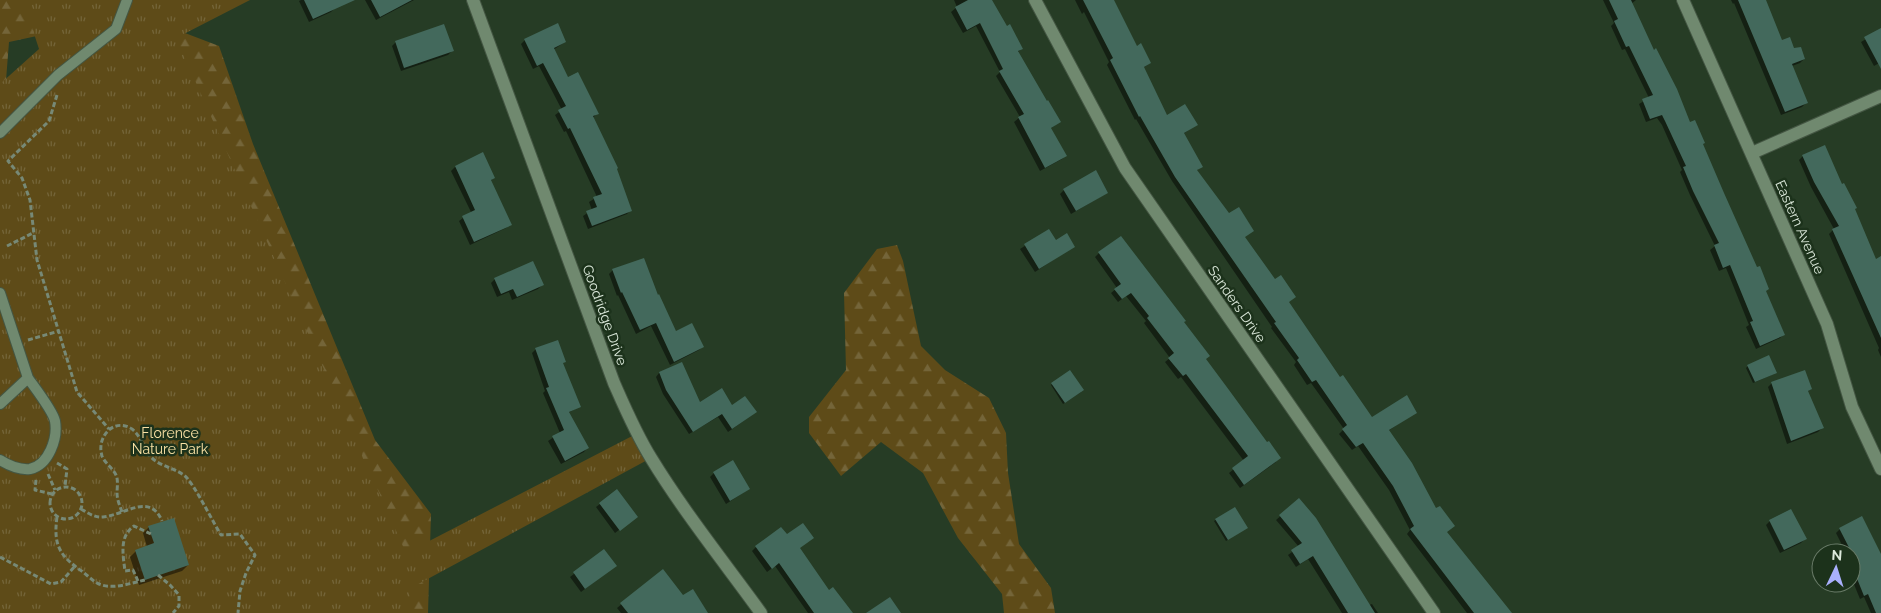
<svg xmlns="http://www.w3.org/2000/svg" width="1881" height="613" viewBox="0 0 1881 613" font-family="Raleway,sans-serif">
  <style>
    .forest { fill: url(#forest-firs) }
    .park { fill: url(#park-tufts) }
    .shadow { fill: #0007 }
    .building { fill: #43695c }
    .lines { fill: none; stroke-linecap: round; stroke-linejoin: round }
    .lane-casing { stroke: #445643; stroke-width: 12 }
    .street-casing { stroke: #445643; stroke-width: 14 }
    .path { stroke: #778976; stroke-width: 3; stroke-dasharray: 5 2.5; stroke-linecap: butt }
    .lane { stroke: #70896f; stroke-width: 10 }
    .street { stroke: #70896f; stroke-width: 12 }
    .labels { text-anchor: middle; stroke-width: 5; stroke-linejoin: round; paint-order: stroke }
    .street-label { font-size: 14px; fill: #dce9db; stroke: #1c321b }
    .park-label { font-size: 14px; fill: #f9e1a4; stroke: #1c321b }
  </style>
  <defs>
    <pattern id="forest-firs" width="22" height="20" patternUnits="userSpaceOnUse" patternTransform="scale(1.25)"><rect width="22" height="20" fill="#5e4b18"/><path d="M5 1l3.5 6h-7zM16 11l3.5 6h-7z" fill="#746539"/></pattern>
    <pattern id="park-tufts" width="24" height="20" patternUnits="userSpaceOnUse" patternTransform="scale(1.25)"><rect width="24" height="20" fill="#5e4b18"/><path d="M3 7l-1-3M5 7V3M7 7l1-3M15 17l-1-3M17 17v-4M19 17l1-3" fill="none" stroke="#746539"/></pattern>
  </defs>
  <rect width="100%" height="100%" fill="#263c25"/>
  <path class="forest" d="M 0,0 L 85,0 L 60,31 L 9,42 L 5,93 L 0,98 Z
    M 164,25 L 219,46 L 253,144 L 375,440 L 431,514 L 428,613 L 330,613 Z
    M 897,245 L 903,261 L 921,346 L 945,370 L 989,398 L 1006,433 L 1008,473 L 1019,544 L 1051,588 L 1055,613 L 1004,613 L 1002,594 L 958,538 L 923,473 L 881,442 L 841,476 L 809,433 L 809,417 L 846,370 L 844,293 L 877,249 Z"/>
  <path class="park" d="M 23,0 L 250,0 L 176,38 L 406,553 L 638,433 L 651,458 L 411,588 L 404,613 L 0,613 L 0,84 L 39,49 Z"/>
  <path class="shadow" d="M 301,0 L 331,0 L 335,8 L 331,12 L 309,22 L 299,1 Z
    M 365,0 L 414,0 L 376,20 Z
    M 954,0 L 991,0 L 1006,28 L 1021,49 L 1017,53 L 1059,122 L 1050,129 L 1066,155 L 1062,159 L 1040,171 L 1014,122 L 1020,117 L 996,76 L 1000,72 L 976,26 L 963,33 L 951,12 L 957,7 Z
    M 1075,0 L 1112,0 L 1136,47 L 1150,63 L 1143,68 L 1167,117 L 1196,125 L 1183,134 L 1201,166 L 1196,171 L 1244,237 L 1340,379 L 1372,418 L 1416,412 L 1388,431 L 1446,532 L 1510,613 L 1467,613 L 1407,534 L 1410,530 L 1389,490 L 1358,446 L 1352,450 L 1339,434 L 1344,429 L 1311,383 L 1307,385 L 1294,365 L 1296,362 L 1271,328 L 1272,327 L 1172,181 L 1136,119 L 1135,120 L 1107,65 L 1109,62 L 1084,12 L 1082,14 Z
    M 1603,0 L 1636,0 L 1631,4 L 1689,124 L 1702,145 L 1784,334 L 1780,338 L 1756,349 L 1746,327 L 1749,325 L 1726,268 L 1719,271 L 1710,250 L 1715,246 L 1690,195 L 1680,172 L 1682,170 L 1662,125 L 1657,118 L 1646,122 L 1639,104 L 1649,98 L 1625,49 L 1622,50 L 1611,26 L 1614,23 Z
    M 1731,0 L 1765,0 L 1781,42 L 1794,49 L 1804,59 L 1800,63 L 1792,66 L 1806,103 L 1802,107 L 1781,115 L 1734,3 L 1733,4 Z
    M 1881,30 L 1881,62 L 1874,66 L 1861,42 Z
    M 525,40 L 565,42 L 553,50 L 567,79 L 597,113 L 593,118 L 631,210 L 627,214 L 588,229 L 583,216 L 592,210 L 589,202 L 597,197 L 566,131 L 564,132 L 555,115 L 562,110 L 539,66 L 533,69 L 521,44 Z
    M 396,42 L 452,51 L 448,55 L 401,71 L 392,46 Z
    M 1803,156 L 1842,185 L 1875,260 L 1881,258 L 1881,357 L 1878,350 L 1879,348 L 1829,234 L 1834,229 L 1811,187 L 1799,160 Z
    M 455,167 L 493,178 L 490,182 L 510,224 L 506,228 L 470,245 L 459,221 L 471,212 L 451,171 Z
    M 1064,190 L 1107,193 L 1071,214 L 1060,194 Z
    M 1048,231 L 1055,241 L 1074,246 L 1035,272 L 1020,249 Z
    M 1099,253 L 1183,322 L 1205,359 L 1276,462 L 1240,488 L 1229,473 L 1244,461 L 1181,377 L 1178,379 L 1165,362 L 1170,358 L 1144,323 L 1146,321 L 1126,296 L 1118,302 L 1111,293 L 1117,288 L 1095,257 Z
    M 613,270 L 657,297 L 676,332 L 702,347 L 699,350 L 670,365 L 651,326 L 636,334 L 618,295 L 617,296 L 609,274 Z
    M 495,279 L 542,285 L 538,289 L 512,300 L 509,292 L 497,297 L 491,283 Z
    M 536,349 L 562,363 L 580,406 L 568,413 L 587,448 L 584,452 L 561,464 L 548,441 L 560,433 L 543,393 L 545,391 L 532,353 Z
    M 682,364 L 699,404 L 732,407 L 752,415 L 728,432 L 718,417 L 689,434 L 663,394 L 656,377 L 659,373 Z
    M 1748,366 L 1774,374 L 1753,383 L 1746,368 Z
    M 1772,383 L 1811,389 L 1807,392 L 1822,428 L 1818,432 L 1787,444 L 1768,387 Z
    M 1052,384 L 1081,392 L 1063,404 L 1051,385 Z
    M 714,473 L 749,489 L 726,504 L 710,477 Z
    M 1299,500 L 1369,605 L 1372,604 L 1378,613 L 1342,613 L 1308,559 L 1296,567 L 1288,555 L 1299,547 L 1276,520 Z
    M 600,504 L 632,520 L 615,533 L 596,507 Z
    M 1234,508 L 1244,529 L 1226,541 L 1214,521 Z
    M 1770,521 L 1805,539 L 1801,543 L 1780,553 L 1766,525 Z
    M 149,527 L 188,565 L 182,571 L 139,585 L 130,557 L 136,551 L 147,547 L 143,533 Z
    M 1840,529 L 1881,561 L 1881,613 L 1871,613 L 1864,597 L 1860,599 L 1851,577 L 1856,572 L 1851,563 L 1851,553 L 1846,553 L 1836,533 Z
    M 756,547 L 799,548 L 829,592 L 851,613 L 808,613 L 775,566 L 767,572 L 752,551 Z
    M 604,551 L 611,569 L 581,592 L 570,577 Z
    M 663,570 L 683,597 L 706,613 L 621,613 L 617,608 Z"/>
  <path class="building" d="M 304,0 L 355,0 L 313,19 Z
    M 371,0 L 412,0 L 380,17 Z
    M 968,0 L 992,0 L 1007,26 L 1010,24 L 1023,49 L 1018,51 L 1047,101 L 1048,100 L 1061,122 L 1051,128 L 1067,156 L 1045,168 L 1018,117 L 1024,114 L 999,71 L 1003,69 L 980,23 L 967,30 L 955,7 Z
    M 1083,0 L 1114,0 L 1137,46 L 1141,43 L 1151,63 L 1144,67 L 1167,115 L 1185,104 L 1198,125 L 1184,133 L 1203,167 L 1197,170 L 1229,213 L 1239,207 L 1254,231 L 1245,237 L 1275,279 L 1281,275 L 1296,297 L 1289,302 L 1340,377 L 1343,375 L 1372,417 L 1407,395 L 1417,413 L 1389,430 L 1412,463 L 1436,508 L 1440,506 L 1455,526 L 1447,532 L 1512,613 L 1474,613 L 1410,529 L 1414,526 L 1393,486 L 1363,443 L 1356,447 L 1342,429 L 1347,425 L 1316,380 L 1312,382 L 1297,360 L 1299,358 L 1274,323 L 1276,322 L 1175,177 L 1140,116 L 1139,117 L 1110,60 L 1113,58 Z
    M 1609,0 L 1631,0 L 1654,50 L 1656,48 L 1677,89 L 1690,122 L 1695,120 L 1705,143 L 1703,144 L 1724,193 L 1757,267 L 1760,266 L 1769,289 L 1766,291 L 1785,335 L 1760,346 L 1750,322 L 1753,321 L 1730,265 L 1723,268 L 1714,245 L 1719,243 L 1693,191 L 1683,167 L 1686,166 L 1665,121 L 1662,115 L 1650,119 L 1642,99 L 1653,95 L 1629,46 L 1626,47 L 1614,21 L 1618,19 Z
    M 1738,0 L 1766,0 L 1782,40 L 1790,37 L 1794,48 L 1801,47 L 1805,59 L 1792,64 L 1808,103 L 1785,112 Z
    M 558,23 L 566,42 L 554,48 L 568,77 L 578,72 L 599,114 L 593,116 L 618,168 L 617,169 L 632,211 L 592,226 L 586,211 L 597,207 L 593,197 L 602,194 L 570,128 L 568,129 L 558,110 L 566,106 L 543,63 L 537,66 L 524,39 Z
    M 444,24 L 454,51 L 404,68 L 395,41 Z
    M 1881,28 L 1881,69 L 1864,37 Z
    M 1825,145 L 1842,184 L 1844,183 L 1857,208 L 1855,209 L 1876,259 L 1881,256 L 1881,338 L 1832,229 L 1839,226 L 1814,182 L 1802,155 Z
    M 483,152 L 495,178 L 491,180 L 512,225 L 474,242 L 462,216 L 475,210 L 455,166 Z
    M 1096,170 L 1108,193 L 1076,211 L 1063,189 Z
    M 1049,229 L 1056,240 L 1067,233 L 1075,247 L 1039,269 L 1024,244 Z
    M 1121,236 L 1186,321 L 1184,322 L 1210,356 L 1206,359 L 1229,390 L 1267,442 L 1269,441 L 1281,458 L 1244,485 L 1232,468 L 1248,456 L 1186,374 L 1183,376 L 1168,358 L 1174,353 L 1147,318 L 1149,316 L 1131,293 L 1122,299 L 1114,289 L 1121,284 L 1098,252 Z
    M 644,258 L 658,295 L 659,294 L 676,331 L 692,323 L 704,347 L 674,362 L 656,323 L 640,330 L 622,292 L 621,293 L 612,269 Z
    M 533,261 L 544,285 L 517,297 L 513,289 L 501,294 L 494,278 Z
    M 558,340 L 566,362 L 563,363 L 581,407 L 569,412 L 589,448 L 565,461 L 552,436 L 564,430 L 546,388 L 549,387 L 535,348 Z
    M 1769,355 L 1777,373 L 1755,382 L 1747,365 Z
    M 682,362 L 700,402 L 722,388 L 732,405 L 745,396 L 757,412 L 732,429 L 722,414 L 693,432 L 666,390 L 659,372 Z
    M 1070,370 L 1084,390 L 1065,403 L 1051,383 Z
    M 1805,370 L 1812,389 L 1808,391 L 1824,428 L 1791,441 L 1771,382 Z
    M 733,460 L 750,489 L 730,501 L 713,472 Z
    M 617,489 L 638,517 L 620,531 L 599,503 Z
    M 1299,498 L 1316,518 L 1375,613 L 1348,613 L 1313,556 L 1300,564 L 1291,550 L 1302,543 L 1279,515 Z
    M 1235,507 L 1248,528 L 1228,540 L 1215,519 Z
    M 1791,509 L 1807,539 L 1784,550 L 1769,520 Z
    M 1862,516 L 1881,554 L 1881,613 L 1876,613 L 1868,594 L 1864,596 L 1854,571 L 1860,569 L 1839,528 Z
    M 174,518 L 189,565 L 145,580 L 135,550 L 154,543 L 148,526 Z
    M 803,523 L 814,538 L 800,548 L 829,590 L 833,587 L 853,613 L 814,613 L 779,563 L 772,569 L 755,546 L 781,527 L 787,534 Z
    M 604,549 L 617,566 L 585,589 L 573,572 Z
    M 663,569 L 683,595 L 693,589 L 708,613 L 628,613 L 620,603 Z
    M 890,597 L 901,613 L 866,613 Z"/>
  <g class="lines">
    <g class="lane-casing">
      <path id="lane" d="M 0,133 L 58,75 L 116,29 L 127,0
        M 0,293 L 28,378 L 0,404
        M 0,460 C 8,465 20,470 30,469 C 49,465 58,438 55,421 C 53,411 35,388 28,378"/>
    </g>
    <g class="street-casing">
      <path id="street" d="M 473,0 L 614,383 C 625,408 636,434 651,458 C 684,512 724,562 761,613
        M 1035,0 L 1125,168 L 1434,613
        M 1683,0 L 1827,324 L 1852,407 L 1881,469
        M 1752,153 L 1881,96"/>
    </g>
    <path class="path" d="M 57,95 L 49,121 L 8,161 L 22,178 L 30,200 L 37,260 L 77,392 L 109,429
      M 7,246 L 33,233
      M 28,340 L 59,331
      M 57,463 L 67,469 L 65,486
      M 48,474 L 55,490
      M 36,480 L 35,490 L 52,494
      M50 503a16 16 0 1 1 32 0a16 16 0 1 1-32 0Z
      M 81,509 C 88,513 95,518 103,517 C 125,515 150,492 162,521
      M 122,512 C 120,506 117,500 117,493 C 117,489 118,483 117,478 C 115,469 105,464 102,456 C 96,437 114,417 132,429 C 141,436 143,447 149,455 C 159,467 174,467 185,476 C 193,482 214,524 221,535 L 240,534 L 255,555 L 246,573 L 240,591 L 238,613
      M 57,517 C 53,546 60,556 83,572 C 88,576 94,582 99,584 C 113,590 131,583 145,580
      M 0,557 L 51,584 L 61,582 L 75,566
      M 158,575 L 170,585 L 179,595 L 179,606 L 173,613
      M 138,581 L 133,570 L 125,571 C 123,555 119,536 134,526 L 151,534"/>
    <use href="#lane" class="lane"/>
    <use href="#street" class="street"/>
  </g>
  <g class="labels">
    <g class="street-label">
      <text transform="translate(1800 227) rotate(66)" y="5">Eastern Avenue</text>
      <text transform="translate(1237 304) rotate(55)" y="5">Sanders Drive</text>
      <text transform="translate(605 315) rotate(70)" y="5">Goodridge Drive</text>
    </g>
    <g class="park-label">
      <text x="170" y="438">Florence<tspan x="170" dy="16">Nature Park</tspan></text>
    </g>
  </g>
  <g transform="translate(1836 568) rotate(4)"><circle r="24" fill="#1c321b" stroke="#697b68"/>
  <path d="M0-4L9 19L0 12L-9 19Z" fill="#a9b0fc"/>
  <text y="-8" font-size="14" font-weight="bold" text-anchor="middle" fill="#dce9db">N</text>
  </g>
</svg>
